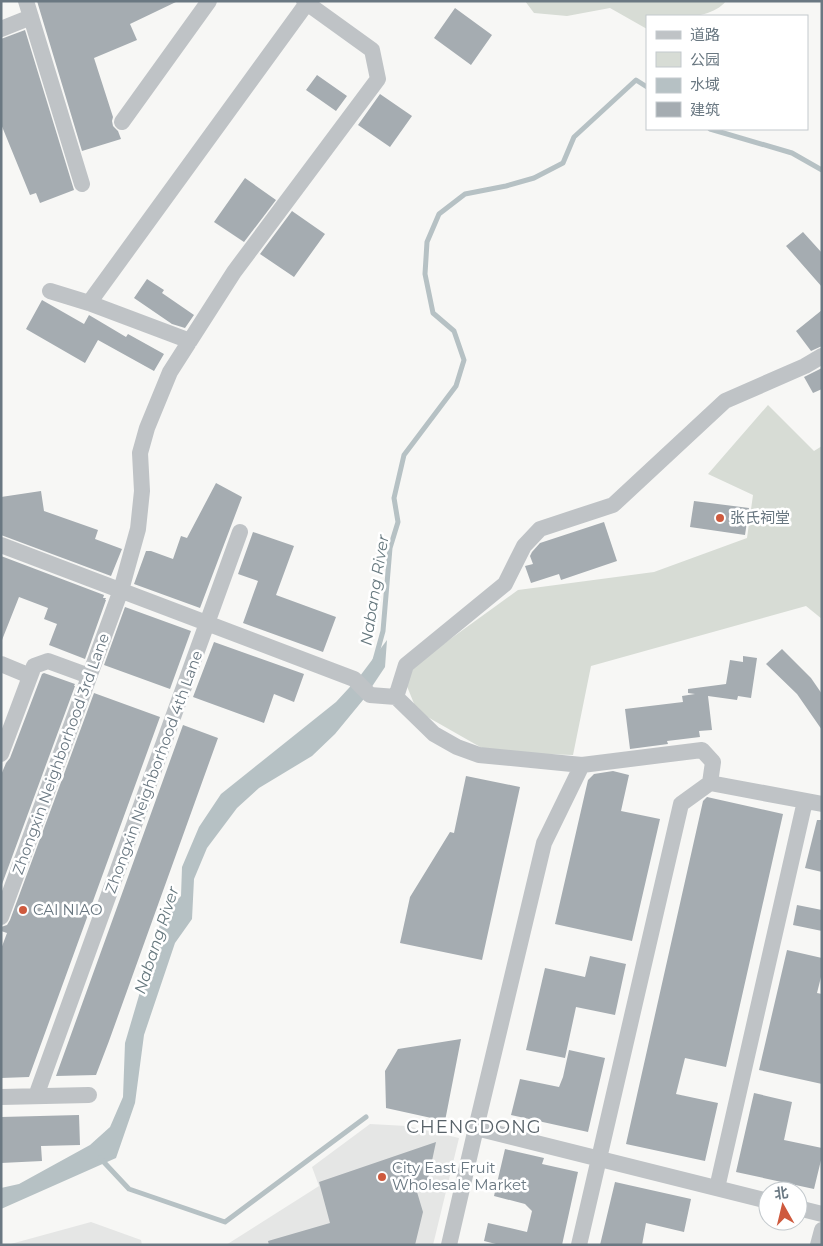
<svg xmlns="http://www.w3.org/2000/svg" width="823" height="1246" viewBox="0 0 823 1246" font-family="Montserrat,'Noto Sans SC',sans-serif">
  <style>
    .built { fill: #e5e6e5 }
    .green { fill: #d7dcd5 }
    .water { fill: #b6c1c4 }
    .lines { fill: none; stroke-linecap: round; stroke-linejoin: round }
    .stream { stroke: #b6c1c4; stroke-width: 5 }
    .building { fill: #a5acb1 }
    .minor { stroke: #bfc3c6; stroke-width: 16 }
    .poi-dot { fill: #ce5a3e; stroke: #fff; stroke-width: 2 }
    .labels { text-anchor: middle; stroke-width: 5; stroke-linejoin: round; paint-order: stroke }
    .poi-label { font-size: 15px; fill: #6a7882; stroke: #fff; text-anchor: start }
    .street-label { font-size: 15px; fill: #6a7882; stroke: #fff }
    .water-label { font-size: 16px; font-style: italic; fill: #66787e; stroke: #fff }
    .quarter-label { font-size: 18px; letter-spacing: 1px; fill: #576168; stroke: #fff }
  </style>
  <rect width="100%" height="100%" fill="#f7f7f5"/>
  <path class="built" d="M 370,1124 L 407,1126 L 459,1138 L 433,1245 L 226,1245 L 319,1186 L 312,1167 Z
    M 91,1222 L 141,1240 L 142,1245 L 7,1245 Z"/>
  <path class="green" d="M 525,1 L 726,1 C 709,22 671,16 647,16 L 647,29 L 610,8 L 567,16 L 534,13 Z
    M 768,405 L 814,451 L 822,446 L 822,619 L 806,606 L 591,666 L 573,755 L 489,752 L 417,711 L 402,674 L 518,590 L 654,572 L 747,538 L 753,495 L 708,474 Z"/>
  <path class="water" d="M 387,640 L 385,667 L 363,700 L 335,734 L 312,756 L 259,788 L 237,808 L 207,848 L 194,879 L 192,919 L 175,943 L 144,1035 L 135,1103 L 116,1158 L 1,1209 L 1,1188 L 19,1184 L 90,1145 L 110,1127 L 123,1097 L 125,1043 L 163,914 L 181,896 L 182,867 L 199,827 L 221,794 L 336,702 L 360,676 Z"/>
  <g class="lines">
    <path class="stream" d="M 710,129 L 792,153 L 822,170
      M 375,660 L 383,631 L 390,548 L 398,522 L 394,498 L 404,455 L 456,386 L 464,360 L 454,331 L 433,313 L 425,274 L 427,242 L 439,214 L 465,194 L 506,186 L 534,178 L 563,163 L 574,137 L 636,80 L 647,87
      M 100,1158 L 129,1189 L 225,1222 L 366,1117"/>
  </g>
  <path class="building" d="M 37,1 L 178,1 L 130,24 L 137,40 L 94,58 L 113,117 L 112,121 L 113,126 L 118,131 L 121,139 L 82,151 Z
    M 455,8 L 492,35 L 471,65 L 434,38 Z
    M 25,30 L 74,190 L 40,203 L 36,193 L 30,195 L 1,124 L 1,39 Z
    M 317,75 L 347,96 L 336,111 L 306,90 Z
    M 380,94 L 412,116 L 390,147 L 358,125 Z
    M 245,178 L 276,200 L 244,242 L 214,222 Z
    M 292,211 L 325,234 L 294,277 L 260,254 Z
    M 803,232 L 822,253 L 822,287 L 786,246 Z
    M 147,279 L 164,290 L 162,293 L 194,315 L 185,328 L 172,324 L 134,298 Z
    M 42,300 L 84,324 L 89,315 L 126,337 L 128,334 L 164,354 L 154,371 L 98,340 L 85,363 L 26,329 Z
    M 822,310 L 822,346 L 811,351 L 796,331 Z
    M 822,368 L 822,389 L 813,393 L 804,377 Z
    M 216,483 L 242,497 L 200,608 L 134,584 L 146,551 L 151,551 L 173,559 L 181,536 L 187,538 Z
    M 41,491 L 44,511 L 98,530 L 95,539 L 122,549 L 111,576 L 1,535 L 1,497 Z
    M 694,501 L 749,508 L 745,535 L 690,527 Z
    M 604,522 L 617,561 L 561,580 L 559,574 L 531,583 L 525,566 L 533,564 L 530,556 L 532,552 L 540,543 Z
    M 253,532 L 294,546 L 276,595 L 336,617 L 323,652 L 243,623 L 258,581 L 238,574 Z
    M 1,556 L 104,595 L 103,598 L 106,598 L 105,600 L 106,600 L 85,659 L 49,645 L 57,624 L 44,619 L 48,608 L 19,597 L 2,640 L 1,640 Z
    M 125,607 L 191,631 L 170,689 L 104,665 Z
    M 214,642 L 304,674 L 294,702 L 274,694 L 264,723 L 193,697 Z
    M 782,649 L 811,678 L 822,694 L 822,730 L 797,694 L 766,664 Z
    M 743,656 L 757,658 L 751,698 L 738,696 L 737,700 L 708,696 L 712,730 L 699,731 L 700,737 L 667,741 L 668,744 L 630,749 L 625,709 L 683,702 L 682,696 L 695,694 L 688,693 L 688,689 L 726,684 L 730,660 L 743,662 Z
    M 44,673 L 75,684 L 74,686 L 75,686 L 1,887 L 1,775 L 6,763 L 10,758 L 42,674 Z
    M 94,693 L 160,717 L 29,1077 L 1,1078 L 1,949 L 7,933 L 1,931 L 1,927 L 7,925 L 10,920 Z
    M 183,725 L 218,738 L 109,1041 L 96,1075 L 56,1076 Z
    M 613,771 L 629,775 L 621,811 L 660,819 L 632,941 L 555,924 L 588,780 L 594,774 Z
    M 466,776 L 520,787 L 482,960 L 400,943 L 410,897 L 450,832 L 454,833 Z
    M 707,797 L 783,814 L 726,1067 L 685,1058 L 676,1094 L 718,1103 L 705,1161 L 626,1144 L 703,801 Z
    M 817,820 L 822,820 L 822,872 L 805,868 Z
    M 797,905 L 822,910 L 822,931 L 793,925 Z
    M 787,950 L 822,958 L 822,973 L 817,993 L 822,994 L 822,1084 L 759,1070 Z
    M 590,956 L 626,964 L 615,1015 L 576,1007 L 565,1058 L 526,1050 L 545,968 L 585,977 Z
    M 461,1039 L 445,1121 L 386,1108 L 385,1071 L 398,1049 Z
    M 569,1050 L 605,1058 L 588,1132 L 511,1115 L 520,1079 L 559,1087 L 563,1077 Z
    M 754,1093 L 792,1102 L 784,1140 L 822,1148 L 822,1156 L 814,1189 L 736,1172 Z
    M 79,1115 L 80,1145 L 41,1146 L 42,1161 L 1,1163 L 1,1117 Z
    M 436,1142 L 426,1189 L 417,1192 L 423,1212 L 415,1245 L 269,1245 L 268,1241 L 330,1223 L 319,1182 Z
    M 505,1149 L 544,1158 L 542,1164 L 578,1172 L 562,1245 L 500,1245 L 484,1241 L 488,1223 L 527,1232 L 532,1211 L 525,1204 L 494,1196 Z
    M 615,1182 L 691,1199 L 684,1232 L 646,1223 L 642,1245 L 600,1245 Z"/>
  <g class="lines">
    <path class="minor" d="M 26,1 L 82,184
      M 1,29 L 31,17
      M 122,122 L 209,1
      M 50,291 L 89,303 L 190,341
      M 89,303 L 307,3
      M 1,545 L 354,679 L 370,695 L 396,697 L 434,734 L 457,747 L 479,755 L 582,765 L 544,843 L 476,1128
      M 1,664 L 30,676
      M 396,697 L 406,665 L 505,584 L 524,546 L 540,529 L 613,505 L 725,401 L 805,366 L 822,356
      M 1,754 L 34,666 L 48,661 L 89,676
      M 710,783 L 822,804
      M 1,917 L 121,590 L 138,529 L 142,491 L 140,453 L 147,428 L 170,372 L 234,272 L 378,79 L 372,50 L 304,1
      M 36,1096 L 240,532
      M 1,1097 L 89,1095
      M 717,1188 L 805,801
      M 798,1208 L 822,1214
      M 449,1245 L 476,1128 L 768,1201
      M 579,1245 L 681,804 L 710,783 L 713,762 L 702,750 L 582,765
      M 818,1245 L 822,1230"/>
  </g>
  <g class="poi-dot">
    <circle cx="720" cy="518" r="5"/>
    <circle cx="23" cy="910" r="5"/>
    <circle cx="382" cy="1177" r="5"/>
  </g>
  <g class="labels">
    <g class="poi-label">
      <text x="730" y="523">张氏祠堂</text>
      <text x="33" y="915">CAI NIAO</text>
      <text x="392" y="1173">City East Fruit<tspan x="392" dy="17">Wholesale Market</tspan></text>
    </g>
    <g class="street-label">
      <text transform="translate(61 754) rotate(-70)" y="5">Zhongxin Neighborhood 3rd Lane</text>
      <text transform="translate(154 772) rotate(-70)" y="5">Zhongxin Neighborhood 4th Lane</text>
    </g>
    <g class="water-label">
      <text transform="translate(374 590) rotate(-81)" y="6">Nabang River</text>
      <text transform="translate(156 940) rotate(-72)" y="6">Nabang River</text>
    </g>
    <g class="quarter-label">
      <text x="474" y="1133">CHENGDONG</text>
    </g>
  </g>
  <rect width="823" height="1246" fill="none" stroke="#6a7882" stroke-width="5"/>
  <rect x="646" y="15" width="162" height="115" fill="#ffffff" stroke="#c3c9cd"/>
  <rect x="656" y="31" width="25" height="8" fill="#bfc3c6" stroke="#c3c9cd"/>
  <text x="690" y="40" font-size="15" fill="#6a7882">道路</text>
  <rect x="656" y="52" width="25" height="15" fill="#d7dcd5" stroke="#c3c9cd"/>
  <text x="690" y="65" font-size="15" fill="#6a7882">公园</text>
  <rect x="656" y="78" width="25" height="15" fill="#b6c1c4" stroke="#c3c9cd"/>
  <text x="690" y="90" font-size="15" fill="#6a7882">水域</text>
  <rect x="656" y="102" width="25" height="15" fill="#a5acb1" stroke="#c3c9cd"/>
  <text x="690" y="115" font-size="15" fill="#6a7882">建筑</text>
  <g transform="translate(783 1206) rotate(352)"><circle r="24" fill="#ffffff" stroke="#c3c9cd"/>
  <path d="M0-4L9 19L0 12L-9 19Z" fill="#ce5a3e"/>
  <text y="-8" font-size="14" font-weight="bold" text-anchor="middle" fill="#6a7882">北</text>
  </g>
</svg>
